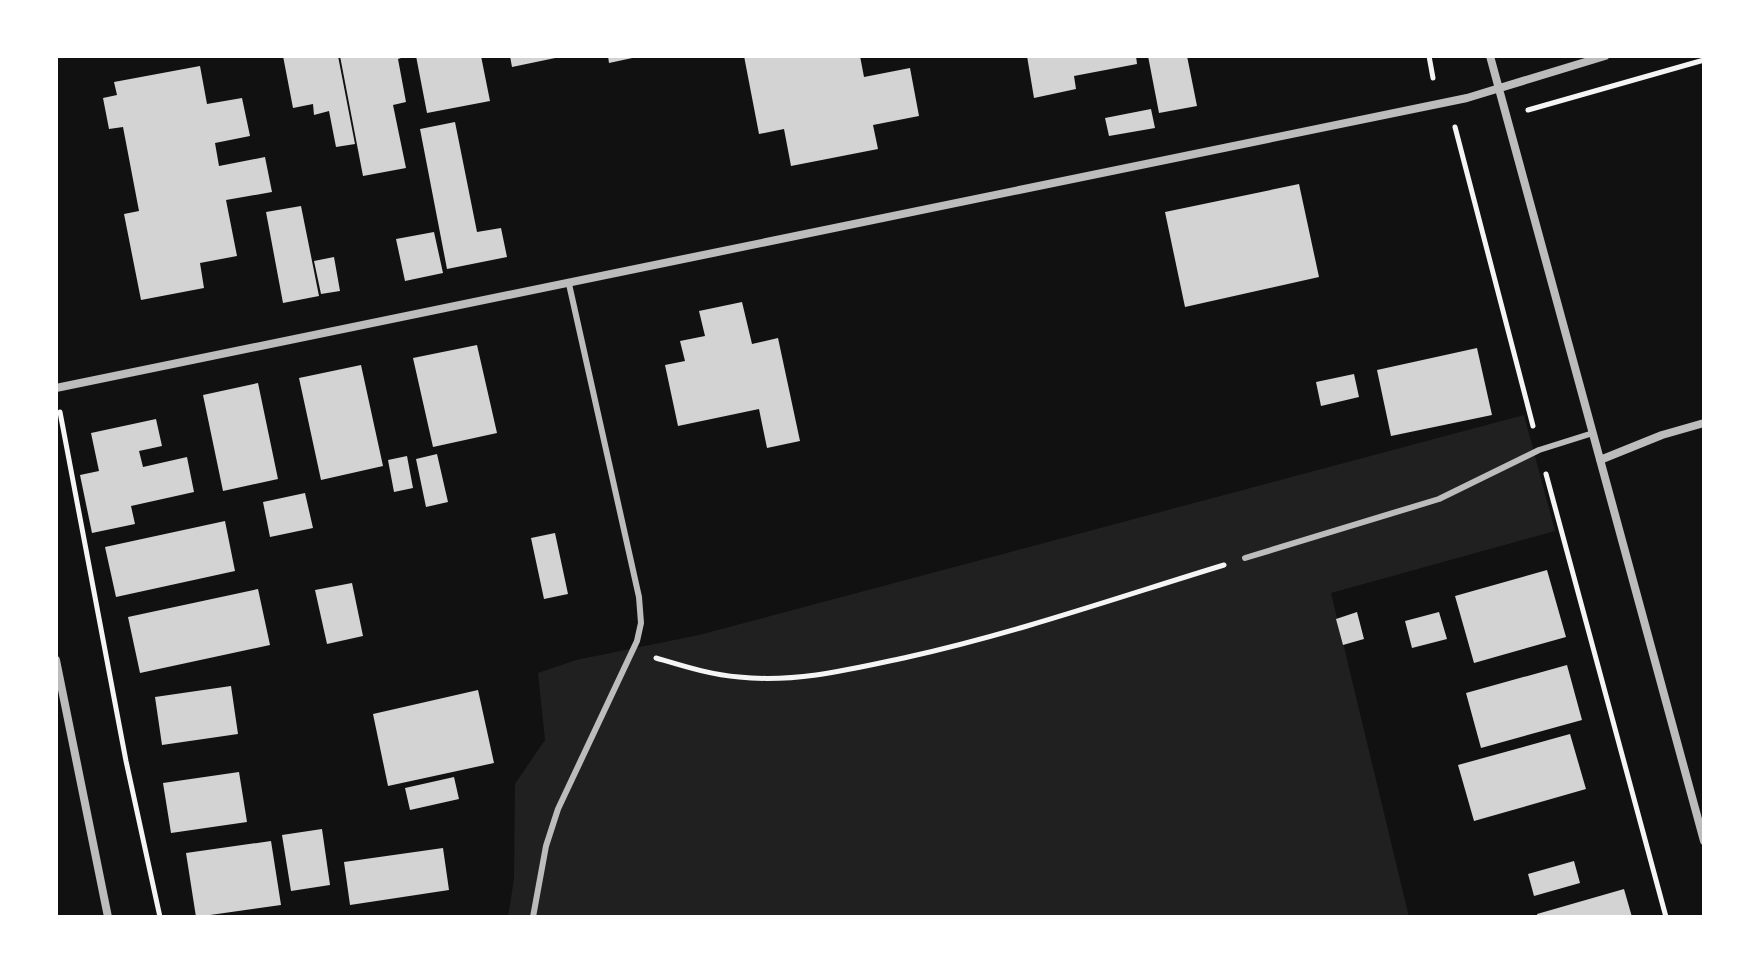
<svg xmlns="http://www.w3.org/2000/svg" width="1760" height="973" viewBox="0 0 1760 973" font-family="'Fira Sans',sans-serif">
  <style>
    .green { fill: #202020 }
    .building { fill: #d3d3d3 }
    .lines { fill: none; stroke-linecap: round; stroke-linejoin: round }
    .path { stroke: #f5f5f5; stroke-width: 5 }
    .service { stroke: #bcbcbc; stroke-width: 6 }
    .minor { stroke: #bcbcbc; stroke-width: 8 }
  </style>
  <rect width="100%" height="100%" fill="#111"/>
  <path class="green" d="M 1524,415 L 1555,531 L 1331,593 L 1409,917 L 508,917 L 514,879 L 515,784 L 545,740 L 538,673 L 576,660 L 699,635 Z"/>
  <path class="building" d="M 283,56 L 338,56 L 355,144 L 336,147 L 329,111 L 314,115 L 313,104 L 293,108 Z
    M 340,56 L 407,56 L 398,59 L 406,102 L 393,105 L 406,168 L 363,176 Z
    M 416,56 L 481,56 L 490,101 L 427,113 Z
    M 510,56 L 560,56 L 560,57 L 512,67 Z
    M 608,56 L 637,56 L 637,57 L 609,63 Z
    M 744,56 L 860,56 L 864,77 L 910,68 L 919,116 L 873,125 L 878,149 L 791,166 L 784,129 L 759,134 Z
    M 1027,56 L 1136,56 L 1137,64 L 1074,76 L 1076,89 L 1034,98 Z
    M 1148,56 L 1187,56 L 1197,106 L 1159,113 Z
    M 200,66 L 207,104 L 242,98 L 250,136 L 215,143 L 219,166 L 265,157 L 272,192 L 226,200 L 237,256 L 200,263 L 204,288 L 141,300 L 124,214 L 139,211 L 123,127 L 109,129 L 103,98 L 117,95 L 114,82 Z
    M 1151,109 L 1155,128 L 1109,136 L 1105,118 Z
    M 455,122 L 477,232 L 501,228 L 507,257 L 447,269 L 420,129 Z
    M 1299,184 L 1319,277 L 1185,307 L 1165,212 Z
    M 301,206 L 319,296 L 283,303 L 266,212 Z
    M 434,232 L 443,273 L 405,281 L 396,239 Z
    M 334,257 L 340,291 L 321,294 L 314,261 Z
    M 742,302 L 752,344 L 778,338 L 800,441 L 767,448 L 759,409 L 678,426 L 665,365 L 685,361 L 680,341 L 705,336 L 699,311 Z
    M 477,345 L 497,433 L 433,447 L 413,358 Z
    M 1477,348 L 1492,415 L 1391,436 L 1377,370 Z
    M 361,365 L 383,466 L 321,480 L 299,378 Z
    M 1354,374 L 1359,397 L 1321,406 L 1316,382 Z
    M 258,383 L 278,479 L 223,491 L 203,395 Z
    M 156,419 L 162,446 L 139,451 L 143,467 L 187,457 L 194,492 L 131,506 L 135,524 L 92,533 L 80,475 L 99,471 L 91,433 Z
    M 437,454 L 448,502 L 426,507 L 416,459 Z
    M 407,456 L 413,488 L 394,492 L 388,460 Z
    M 305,493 L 313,528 L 270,537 L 263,502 Z
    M 225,521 L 235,571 L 116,597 L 105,547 Z
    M 555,533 L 568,594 L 544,599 L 531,538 Z
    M 1547,570 L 1566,637 L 1474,663 L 1455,596 Z
    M 352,583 L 363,636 L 327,644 L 315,590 Z
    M 258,589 L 270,645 L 140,673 L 128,617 Z
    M 1357,612 L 1364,639 L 1343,645 L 1336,619 Z
    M 1439,612 L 1447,639 L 1412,648 L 1405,621 Z
    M 1567,665 L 1582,720 L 1481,748 L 1466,693 Z
    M 231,686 L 238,734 L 162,745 L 155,697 Z
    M 478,690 L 494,763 L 388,786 L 373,714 Z
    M 1570,734 L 1586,789 L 1474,821 L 1458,765 Z
    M 239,772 L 247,822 L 171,833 L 163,783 Z
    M 454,777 L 459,799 L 410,810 L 405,788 Z
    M 322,829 L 330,885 L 291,891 L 282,835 Z
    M 271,841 L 281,905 L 196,917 L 186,853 Z
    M 443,848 L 449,890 L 350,905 L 344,862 Z
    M 1574,861 L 1580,883 L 1534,896 L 1528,874 Z
    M 1624,889 L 1632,917 L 1538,917 L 1537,914 Z"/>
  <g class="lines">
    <path class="path" d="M 1429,56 L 1433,78
      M 1528,110 L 1704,60
      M 1455,127 L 1533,426
      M 60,412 L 126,761 L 160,917
      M 1546,474 L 1666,917
      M 656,658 C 683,666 711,675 739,677 C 797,683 852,669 908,657 C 1016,633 1119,597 1224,565"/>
    <path class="service" d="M 1245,558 L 1439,499 L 1539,450 L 1593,433
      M 533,917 L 546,846 L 558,809 L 637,641 L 641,623 L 639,597 L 569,284"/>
    <path class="minor" d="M 1490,56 L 1704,841
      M 56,388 L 1467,98 L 1605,56
      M 1600,460 L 1662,435 L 1704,423
      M 56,660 L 108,917"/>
  </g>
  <rect width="1760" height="973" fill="none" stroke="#ffffff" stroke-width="116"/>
</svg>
